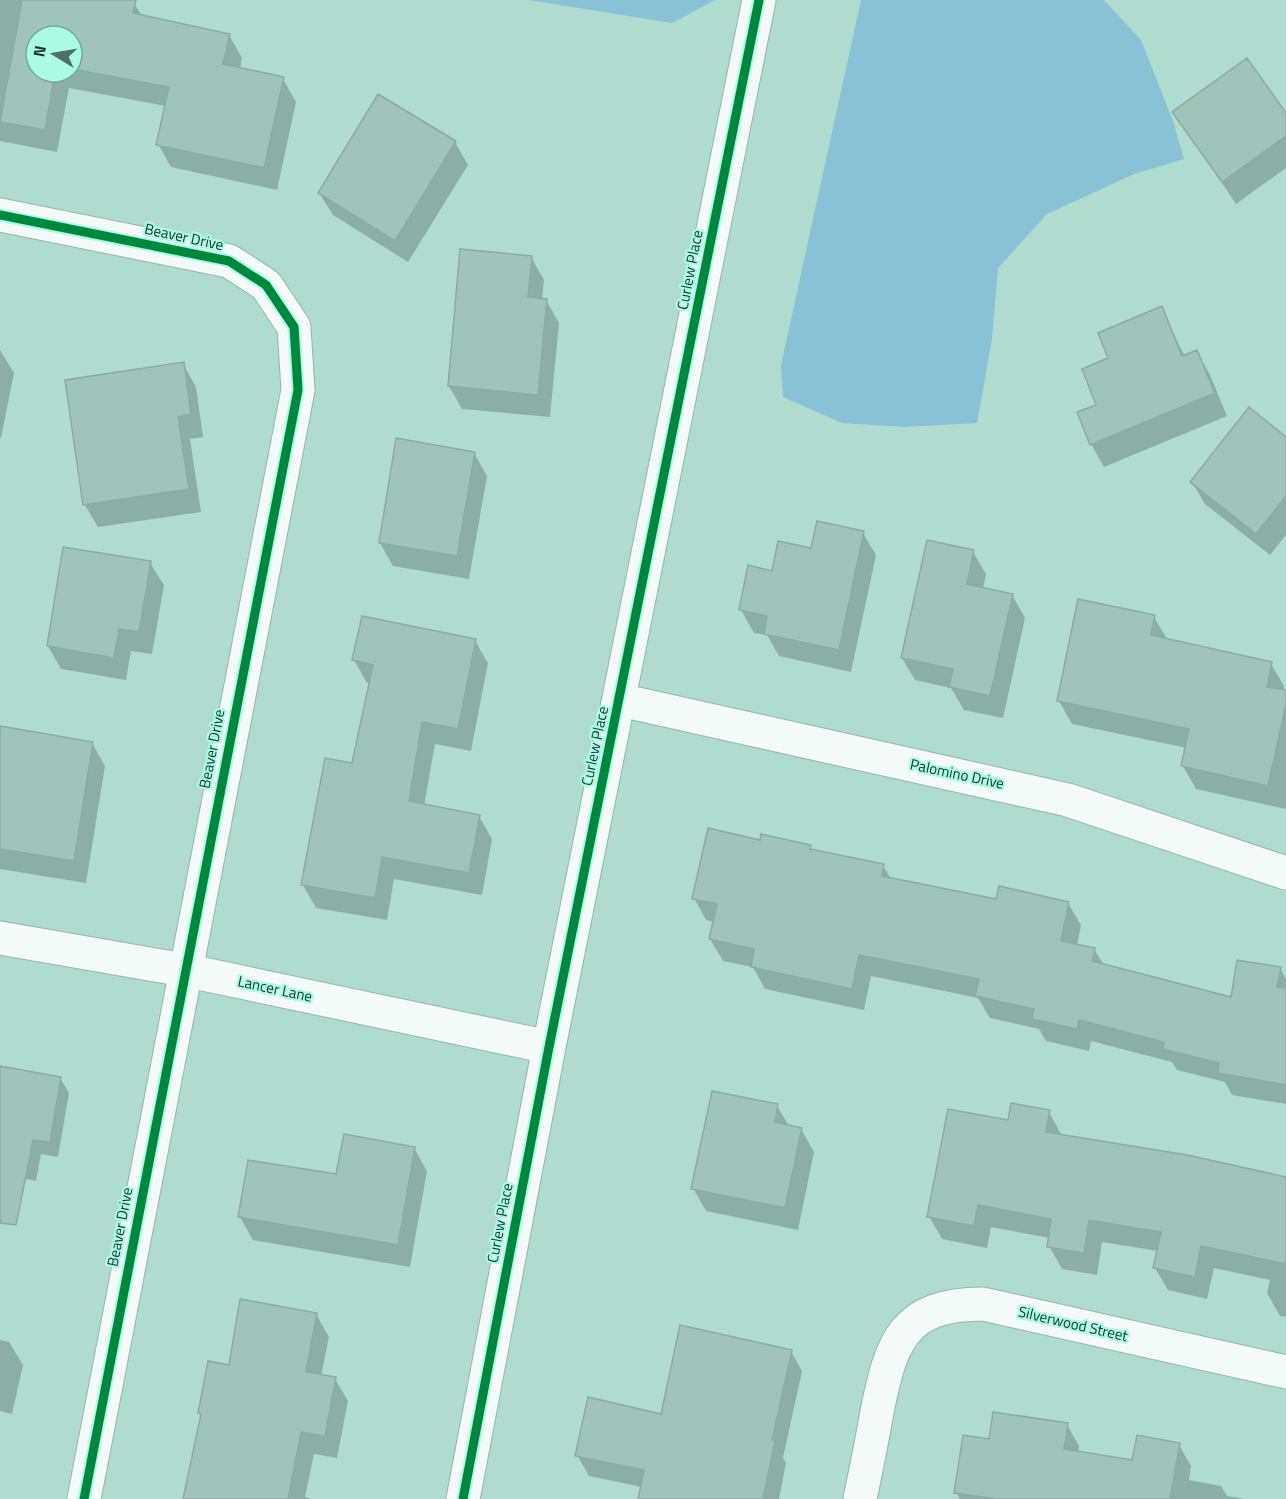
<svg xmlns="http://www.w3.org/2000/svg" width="1286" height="1499" viewBox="0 0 1286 1499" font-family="'Titillium Web',sans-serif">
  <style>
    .water { fill: #89c2d7 }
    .shadow { fill: #0003; fill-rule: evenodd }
    .building { fill: #a1c4ba; stroke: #8aaca2; stroke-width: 1.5 }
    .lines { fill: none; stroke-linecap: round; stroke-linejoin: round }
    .street-casing { stroke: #94b7ae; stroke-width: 35 }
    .street { stroke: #f3faf8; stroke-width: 33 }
    .cycleway-casing { stroke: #abfae4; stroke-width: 13 }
    .cycleway { stroke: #00873e; stroke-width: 9 }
    .labels { text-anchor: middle; stroke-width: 4.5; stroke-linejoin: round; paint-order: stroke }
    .street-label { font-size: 15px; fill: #17382f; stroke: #abfae4 }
  </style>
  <rect width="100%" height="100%" fill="#b0dbcf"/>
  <path class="water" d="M 529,0 L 715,0 L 672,23 Z
    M 861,0 L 1104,0 L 1141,40 L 1173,121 L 1184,159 L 1134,174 L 1047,214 L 998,268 L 992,339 L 977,423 L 905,427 L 842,423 L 783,397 L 781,365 Z"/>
  <path class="shadow" d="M 0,0 L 116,0 L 134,3 L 142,16 L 229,35 L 242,58 L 240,70 L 283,79 L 296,102 L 277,190 L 171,167 L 158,144 L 166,106 L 69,88 L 57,152 L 0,141 ZM 36,36 L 72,36 L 72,72 L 36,72 Z
    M 1174,112 L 1286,116 L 1286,168 L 1236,204 Z
    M 455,142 L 468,165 L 408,262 L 333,215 L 319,193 Z
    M 531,257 L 544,280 L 542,300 L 546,300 L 559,323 L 550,417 L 462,409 L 449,386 Z
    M 1161,308 L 1185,357 L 1197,352 L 1210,375 L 1227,416 L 1104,467 L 1091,444 L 1110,358 Z
    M 0,350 L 14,373 L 1,438 L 0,438 Z
    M 183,364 L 196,387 L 203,437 L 190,439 L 201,512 L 98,527 L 85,505 Z
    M 1286,439 L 1286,535 L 1270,555 L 1205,504 L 1192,482 Z
    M 474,453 L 487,476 L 469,579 L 393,566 L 380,543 Z
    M 863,533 L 876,555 L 851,672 L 779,656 L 767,635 L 754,633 L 741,610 L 812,550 Z
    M 973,552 L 986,574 L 983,589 L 1012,595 L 1025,618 L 1003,718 L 964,710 L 951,688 L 915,680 L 902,658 Z
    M 150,563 L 164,585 L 152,654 L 131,651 L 126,680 L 61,669 L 48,646 Z
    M 1154,617 L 1167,639 L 1271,664 L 1284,686 L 1283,691 L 1286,692 L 1286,809 L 1196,789 L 1183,766 L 1187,748 L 1072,724 L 1059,701 Z
    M 475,641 L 488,663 L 471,751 L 435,744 L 424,806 L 479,816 L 492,839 L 482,895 L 394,879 L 387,920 L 316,908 L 303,885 L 354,765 L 371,684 L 367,683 L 354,660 Z
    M 0,728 L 92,743 L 105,766 L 86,883 L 0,869 Z
    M 761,842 L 810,846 L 812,851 L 883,866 L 891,879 L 998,901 L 1068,903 L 1081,925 L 1077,945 L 1094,949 L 1104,965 L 1232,999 L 1280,968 L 1286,979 L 1286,1104 L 1232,1095 L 1225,1082 L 1177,1070 L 1172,1062 L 1091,1041 L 1089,1051 L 1046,1041 L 1039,1029 L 990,1018 L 978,998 L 871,976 L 864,1010 L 765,989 L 753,967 L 723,961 L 710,939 L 714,922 L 706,920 L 694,898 Z
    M 0,1068 L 60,1078 L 69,1093 L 58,1157 L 41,1154 L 36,1181 L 0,1174 Z
    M 777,1106 L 789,1126 L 801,1129 L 814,1152 L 798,1230 L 706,1211 L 693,1188 Z
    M 1049,1112 L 1062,1136 L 1286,1184 L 1286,1317 L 1280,1316 L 1267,1293 L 1270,1280 L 1214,1268 L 1207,1299 L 1168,1290 L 1155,1268 L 1158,1251 L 1102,1242 L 1097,1275 L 1062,1269 L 1049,1246 L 1050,1238 L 991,1227 L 987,1248 L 942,1239 L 929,1216 L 1009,1122 Z
    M 414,1148 L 427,1171 L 410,1267 L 253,1240 L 240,1217 Z
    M 316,1314 L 329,1337 L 321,1376 L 335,1379 L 348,1401 L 337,1458 L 314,1454 L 305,1497 L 311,1499 L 185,1499 L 202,1416 L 200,1413 L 230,1366 Z
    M 0,1340 L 9,1342 L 23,1365 L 12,1414 L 0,1411 Z
    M 791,1351 L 802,1371 L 783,1458 L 786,1463 L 779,1499 L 640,1499 L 642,1487 L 589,1476 L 577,1455 Z
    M 1067,1425 L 1079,1446 L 1078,1453 L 1133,1462 L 1179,1445 L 1191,1466 L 1189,1480 L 1221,1486 L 1227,1496 L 1245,1499 L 960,1499 L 956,1492 L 990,1441 Z"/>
  <path class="building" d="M 22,0 L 136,0 L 133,13 L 230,34 L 223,64 L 284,77 L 264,168 L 156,145 L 169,87 L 72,69 L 72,36 L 36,36 L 36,72 L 55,72 L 45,130 L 0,122 Z
    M 1247,58 L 1286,113 L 1286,136 L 1222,182 L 1172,112 Z
    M 378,94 L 456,141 L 395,241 L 318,193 Z
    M 460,249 L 532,256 L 528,297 L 547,299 L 538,395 L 448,386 Z
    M 1162,306 L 1182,356 L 1197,350 L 1215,393 L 1090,445 L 1077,412 L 1096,405 L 1082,369 L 1108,358 L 1098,333 Z
    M 184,362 L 191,414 L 178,417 L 189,489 L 83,505 L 65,380 Z
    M 1249,407 L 1286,437 L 1286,496 L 1256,534 L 1190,482 Z
    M 396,438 L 475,452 L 457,556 L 379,543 Z
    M 817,521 L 864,531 L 839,650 L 764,634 L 767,616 L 739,610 L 748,565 L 772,571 L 778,541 L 811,548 Z
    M 927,540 L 974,550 L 967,584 L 1013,594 L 990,696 L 949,687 L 953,669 L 901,658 Z
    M 63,547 L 151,561 L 139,632 L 119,629 L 114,658 L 47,646 Z
    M 1078,599 L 1155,615 L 1151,635 L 1272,662 L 1267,687 L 1286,690 L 1286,704 L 1268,786 L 1181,766 L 1189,729 L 1057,701 Z
    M 362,616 L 476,639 L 458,729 L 422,722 L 409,801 L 480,815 L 469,873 L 382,857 L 375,898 L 301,885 L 325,758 L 352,763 L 373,665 L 352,660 Z
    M 0,726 L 93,742 L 74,861 L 0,849 Z
    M 708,828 L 760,840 L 761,834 L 811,845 L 810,849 L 884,864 L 882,876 L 996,899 L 999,886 L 1069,902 L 1061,941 L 1095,948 L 1092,961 L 1231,997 L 1237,960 L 1281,967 L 1277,987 L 1286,988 L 1286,1085 L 1218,1073 L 1219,1063 L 1163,1049 L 1164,1042 L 1079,1020 L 1077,1029 L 1032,1019 L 1034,1009 L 975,996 L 979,979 L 859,955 L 852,989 L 751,967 L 754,949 L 709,939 L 717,904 L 692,899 Z
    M 0,1066 L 61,1077 L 50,1142 L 33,1140 L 16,1225 L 0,1223 Z
    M 712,1091 L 778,1104 L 775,1122 L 802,1128 L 785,1208 L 691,1189 Z
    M 1011,1103 L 1050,1110 L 1046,1132 L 1187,1155 L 1286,1177 L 1286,1264 L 1201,1246 L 1195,1277 L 1153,1268 L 1161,1232 L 1089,1220 L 1084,1253 L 1047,1247 L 1051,1219 L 978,1205 L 974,1226 L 927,1217 L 948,1109 L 1008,1120 Z
    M 344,1134 L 415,1147 L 398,1245 L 238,1217 L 248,1160 L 336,1174 Z
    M 240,1299 L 317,1313 L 306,1372 L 336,1377 L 325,1436 L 301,1432 L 288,1499 L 183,1499 L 201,1414 L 198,1413 L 208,1361 L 229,1365 Z
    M 680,1325 L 792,1350 L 772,1440 L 775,1441 L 763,1499 L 638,1499 L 644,1470 L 575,1456 L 588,1397 L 661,1414 Z
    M 993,1412 L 1068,1423 L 1064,1449 L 1132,1460 L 1137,1435 L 1180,1443 L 1170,1499 L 996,1499 L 954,1493 L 963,1435 L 989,1439 Z"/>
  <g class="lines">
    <g class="street-casing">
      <path id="street" d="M 0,215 L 229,261 L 266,285 L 294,327 L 298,390 L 84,1499
        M 620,700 L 1068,800 L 1286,873
        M 0,938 L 184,970 L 549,1047
        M 463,1499 L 549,1047 L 759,0
        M 860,1499 C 866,1470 872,1441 877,1412 C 891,1343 902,1304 983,1304 L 1286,1372"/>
    </g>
    <use href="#street" class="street"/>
    <g class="cycleway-casing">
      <path id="cycleway" d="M 0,215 L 229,261 L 266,285 L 294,327 L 298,390 L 84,1499
        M 463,1499 L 549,1047 L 759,0"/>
    </g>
    <use href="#cycleway" class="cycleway"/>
  </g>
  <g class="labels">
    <g class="street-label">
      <text transform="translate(184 237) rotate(12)" y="5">Beaver Drive</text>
      <text transform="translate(690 270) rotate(-79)" y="5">Curlew Place</text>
      <text transform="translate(595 746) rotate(-78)" y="5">Curlew Place</text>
      <text transform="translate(212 749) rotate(-79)" y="5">Beaver Drive</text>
      <text transform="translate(957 774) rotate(12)" y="5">Palomino Drive</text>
      <text transform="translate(275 989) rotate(12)" y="5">Lancer Lane</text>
      <text transform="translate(500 1223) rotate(-79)" y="5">Curlew Place</text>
      <text transform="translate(120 1227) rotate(-79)" y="5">Beaver Drive</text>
      <text transform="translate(1073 1324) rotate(13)" y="5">Silverwood Street</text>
    </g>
  </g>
  <g transform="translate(54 54) rotate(281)"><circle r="28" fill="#abfae4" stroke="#70ac9c" stroke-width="1.5"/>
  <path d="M0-4.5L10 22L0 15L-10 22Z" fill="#4d7167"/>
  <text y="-9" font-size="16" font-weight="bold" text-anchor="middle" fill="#17382f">N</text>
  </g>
</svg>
